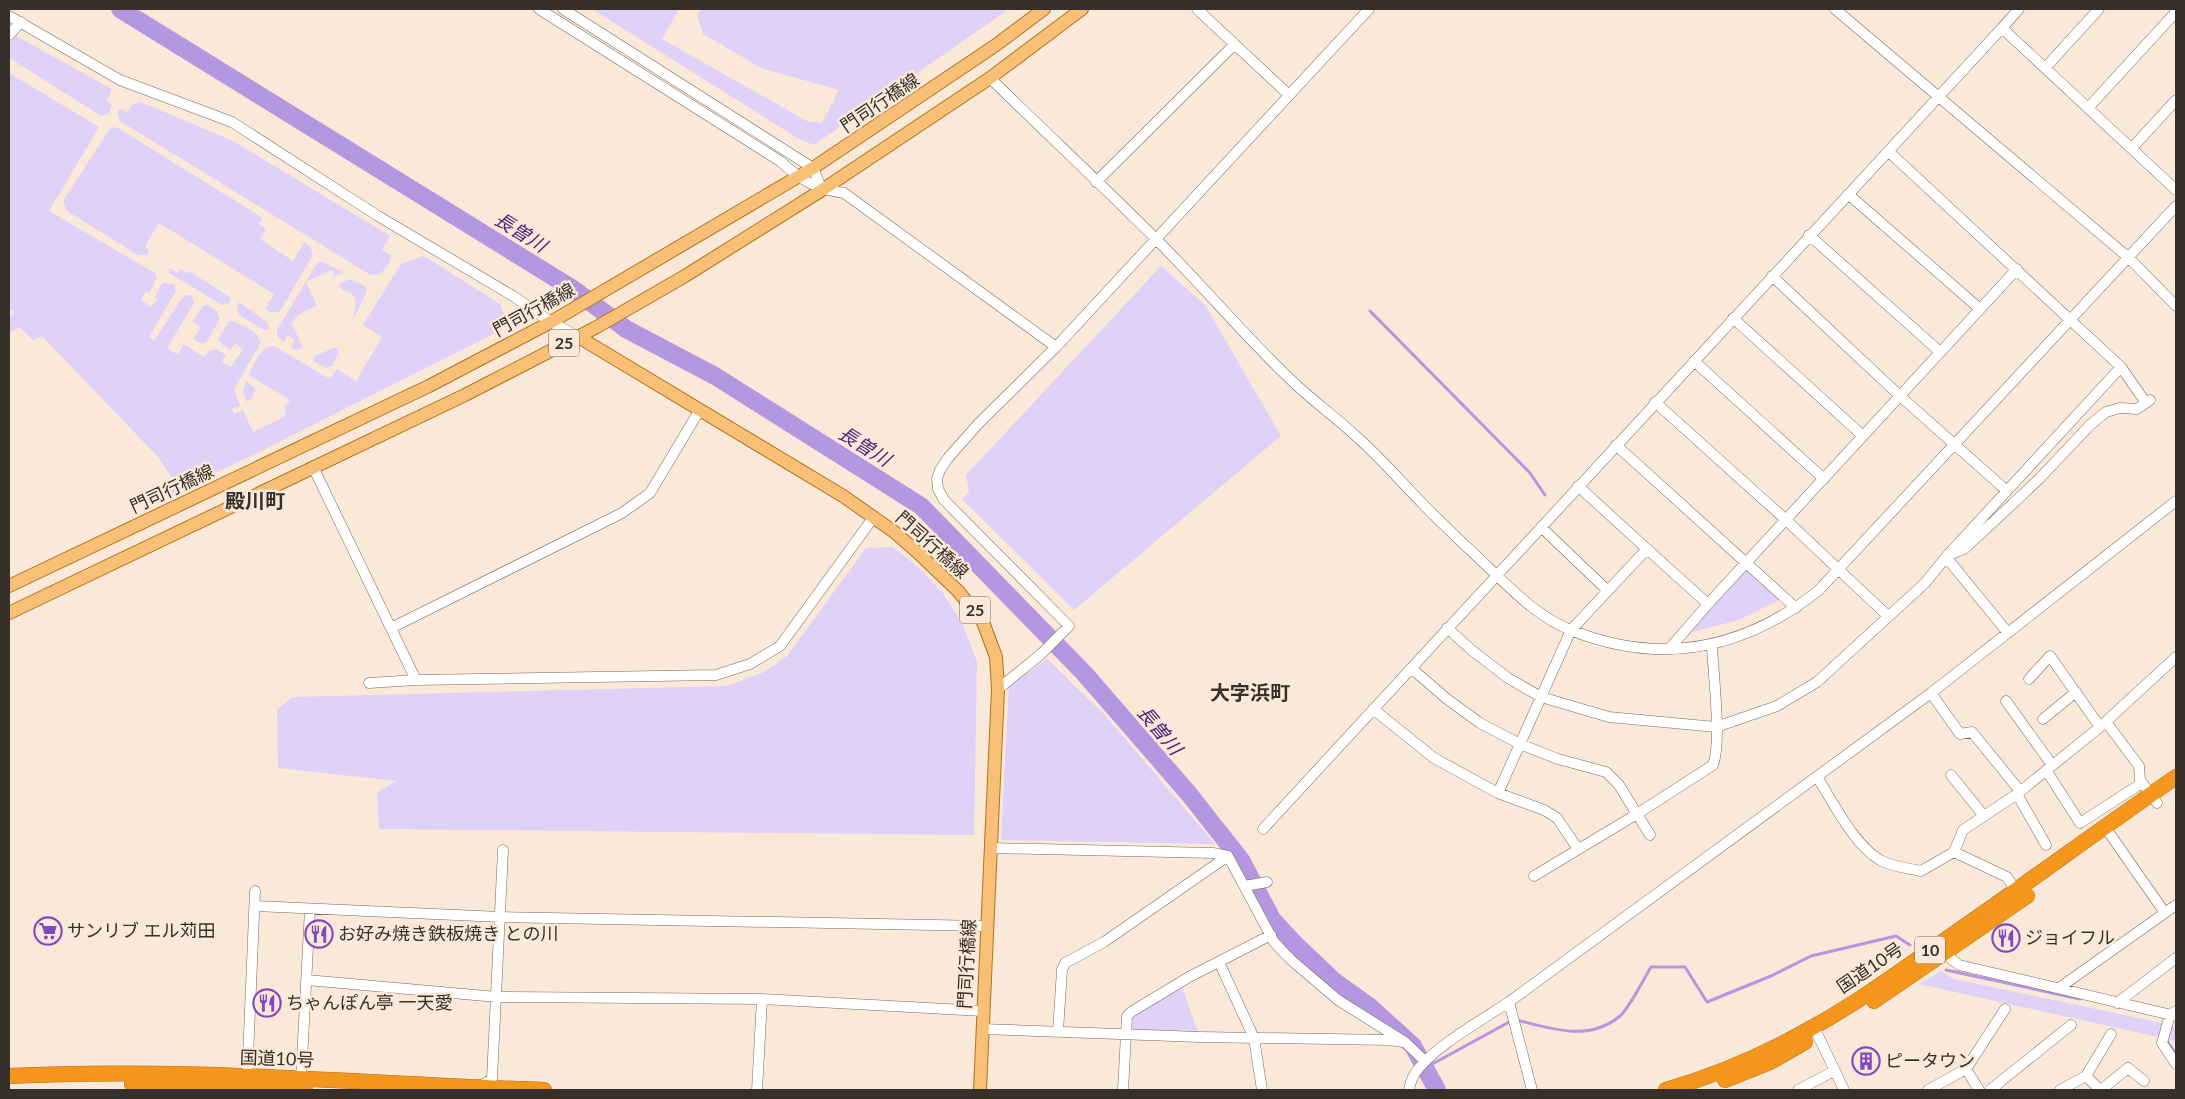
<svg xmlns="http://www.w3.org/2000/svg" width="2185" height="1099" viewBox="0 0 2185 1099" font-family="Lato,'Noto Sans JP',sans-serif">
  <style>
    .green { fill: #dfd1f8 }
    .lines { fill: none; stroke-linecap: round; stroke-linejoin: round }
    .stream { stroke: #b497e0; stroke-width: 3 }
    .river { stroke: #b497e0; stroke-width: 18 }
    .minor-casing { stroke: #78695b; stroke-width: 11 }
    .major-casing { stroke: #b17220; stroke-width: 14 }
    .highway-casing { stroke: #b17220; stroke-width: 16 }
    .minor { stroke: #fff; stroke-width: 10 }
    .major { stroke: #f8c076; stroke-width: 12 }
    .highway { stroke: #f3961b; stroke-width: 15 }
    .labels { text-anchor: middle; stroke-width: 5; stroke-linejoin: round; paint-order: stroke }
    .shield { fill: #fae9d9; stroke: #72685e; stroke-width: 1 }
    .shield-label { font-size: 16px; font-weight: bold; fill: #37302a }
    .street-label { font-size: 18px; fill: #37302a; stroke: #fae9d9 }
    .poi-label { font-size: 18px; fill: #37302a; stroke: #fae9d9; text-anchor: start }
    .water-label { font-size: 19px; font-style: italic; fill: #4d2579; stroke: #fae9d9 }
    .quarter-label { font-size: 20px; font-weight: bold; fill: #37302a; stroke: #fae9d9 }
  </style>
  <rect width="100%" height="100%" fill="#fae9d9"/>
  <path class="green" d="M 592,9 L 679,9 L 662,39 L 807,121 L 822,123 L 839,90 L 761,68 L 703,34 L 697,15 L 701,9 L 1009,9 L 814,145 L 799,139 Z
    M 16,36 L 112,89 L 107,100 L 112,105 L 109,113 L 101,116 L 11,59 L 9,60 L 9,43 Z
    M 9,73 L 99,127 L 49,211 L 155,273 L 157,278 L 149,293 L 146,291 L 141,300 L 151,307 L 157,299 L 155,297 L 162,283 L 174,284 L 176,291 L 149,337 L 154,341 L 182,298 L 186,295 L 191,295 L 194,303 L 167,348 L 178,355 L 184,344 L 204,357 L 209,351 L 216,349 L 226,355 L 222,362 L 231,367 L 243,349 L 235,343 L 230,350 L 218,340 L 229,321 L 233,321 C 243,326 260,331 260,344 L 234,389 L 240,406 L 232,409 L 234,414 L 243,410 L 253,432 L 284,417 L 286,410 L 284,408 L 290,400 L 248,375 C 254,365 261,345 274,346 L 328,378 L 331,378 L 337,369 L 356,381 L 382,337 L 363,325 L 401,264 L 424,256 L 500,304 L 506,320 L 501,330 L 261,451 L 167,496 L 172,478 L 158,457 L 42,336 L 33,340 L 19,327 L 9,333 L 9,318 L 14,312 L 9,308 Z
    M 141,102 L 233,141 L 390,236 L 382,250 L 392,256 C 386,267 383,278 369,274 L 120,121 L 117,113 L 120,109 L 127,113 L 132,105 Z
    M 111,127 L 118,128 L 263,218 L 259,224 L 266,229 L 260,239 L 293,261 L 304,243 L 310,246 L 313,255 L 280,311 L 272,313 L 265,309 L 274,294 L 159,223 L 145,246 L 149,251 L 147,255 L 138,255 L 67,211 L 63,201 Z
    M 319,262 L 324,262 L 343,273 L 335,276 L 332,270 L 306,282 L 317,306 C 308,310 296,313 292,324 L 303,348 L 296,350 L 291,347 L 295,340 L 287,335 L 284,342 L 277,336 L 277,330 L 316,265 Z
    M 1161,266 L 1205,305 L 1281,436 L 1074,610 L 962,499 L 969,492 L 966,475 Z
    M 169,268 L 178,273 L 181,269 L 186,273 L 191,272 L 231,298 L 229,303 L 222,305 L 169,273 Z
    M 350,279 L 365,286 L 367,291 L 353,319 C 356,304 360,294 342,290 L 339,284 Z
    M 239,302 L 267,322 L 269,327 L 268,330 L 264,330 L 239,315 L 237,307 Z
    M 208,305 L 217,311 L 220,318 L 207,342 L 202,344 L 193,339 L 201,327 L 192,322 L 203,306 Z
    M 333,348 L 337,348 L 339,353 L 332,366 L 327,368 L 314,362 L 313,357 Z
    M 246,381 L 255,388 C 255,393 252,400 247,402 L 243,392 Z
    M 893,547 L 917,566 L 943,593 L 963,625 L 977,662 L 974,835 L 379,829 L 377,792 L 397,781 L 278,768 L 277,710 L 292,697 L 727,686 L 764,672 L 787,656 L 866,548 Z
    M 1743,562 L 1779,600 L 1739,620 L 1688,633 Z
    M 1047,659 L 1104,714 L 1215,844 L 1001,840 L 1009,686 Z
    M 1941,971 L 1954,979 L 2176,1026 L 2176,1041 L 1919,984 Z
    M 1180,982 L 1200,1037 L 1127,1034 L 1131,1011 Z"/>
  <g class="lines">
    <path class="stream" d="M 1370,311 L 1530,473 L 1545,495
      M 1946,970 L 2080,999
      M 1517,1020 C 1552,1029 1589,1042 1620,1016 C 1630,1007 1643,980 1651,967 L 1685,967 L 1707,1002 L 1771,976 L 1811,956 L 1896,936 L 1910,945
      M 2165,1038 L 2176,1054
      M 1425,1068 L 1511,1021"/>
    <path class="river" d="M 120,9 L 573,289 L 626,329 L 715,376 L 921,506 L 1084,673 L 1189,794 L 1241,860 L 1272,919 L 1294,943 L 1334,981 L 1369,1006 L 1413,1046 L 1437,1090"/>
    <g class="minor-casing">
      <path id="minor" d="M 539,9 L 780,161 C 801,180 815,189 844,193 L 1056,347
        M 563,9 L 813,168 L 822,190
        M 1197,9 L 1289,95
        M 1835,9 L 2129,258 L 2176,306
        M 2019,9 L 2002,28 L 2176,190
        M 9,16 L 120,80 L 232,122 L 378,216 L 513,296 L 551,322 L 577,336
        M 9,35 L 21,22
        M 2045,68 L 2099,9
        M 990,78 C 1045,132 1101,184 1156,239 C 1201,284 1243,334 1289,378 C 1311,400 1336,417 1358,438 C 1381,458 1401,482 1422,503 C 1443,525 1466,546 1488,567 C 1513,591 1539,618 1573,631 C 1663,666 1745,649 1819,590 L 2176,206
        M 2088,108 L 2176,12
        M 2132,148 L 2176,100
        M 1888,151 L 2121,367 L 2146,403
        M 1096,182 L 1235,44
        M 1848,194 L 1980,309
        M 1809,235 L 1940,352
        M 1772,276 L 1900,396 L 2007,491
        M 1733,318 L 1863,436
        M 1694,361 L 1824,479
        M 1655,402 L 1786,520 L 1888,616
        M 1616,445 L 1796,608
        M 313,467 L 416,680 L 716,675 L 750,664 L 780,646 L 873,518
        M 1578,486 L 1647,549
        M 1541,527 L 1607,590
        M 1951,554 L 1964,549 L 2019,498 L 2040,478 L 2090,425 L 2106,412 L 2120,408 L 2137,409 L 2150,400
        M 1946,557 L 2008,633
        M 391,628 L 622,513 L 650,493 L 699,411
        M 1447,628 L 1474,652 L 1508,678 L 1541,697 L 1609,717 L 1716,727 L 1777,706 L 1817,682 L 1925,583 L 1946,557 L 2121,367
        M 1670,648 L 1708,604 L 2017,269
        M 1411,668 L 1447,699 L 1480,723 L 1520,744 L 1558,759 L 1606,772 L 1619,785 L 1650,835
        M 2029,679 L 2050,656 L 2100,727
        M 369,683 L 416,680
        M 998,689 L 1040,655 L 1069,626 L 944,500 L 938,489 L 937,479 L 940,470 L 948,458 L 979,423 L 1056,347 L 1369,9
        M 1931,693 L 1960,734 L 1972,732 L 2020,791
        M 2006,701 L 2052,765
        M 1373,709 L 1434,758 L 1498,793 L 1544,810 L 1557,818 L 1578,849
        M 2043,719 L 2076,692
        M 2106,722 L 2139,766 L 2140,780 L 2157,803
        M 2046,770 L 2080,823 L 2142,783
        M 1951,775 L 1984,816
        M 1817,777 C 1833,802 1854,845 1880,860 C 1893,867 1907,868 1921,871 L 1954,852 L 1963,830 L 2017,794 L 2100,727 L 2176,657
        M 1498,793 L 1571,630 L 1647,549 L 1708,604
        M 2017,794 L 2046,845
        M 2105,827 L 2165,913
        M 1263,829 L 2002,28
        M 990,848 L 1213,853 L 1228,856 L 1274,942 L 1290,959 L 1338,1000 L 1405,1042 L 1425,1061
        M 1954,852 L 2007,877 L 2016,891
        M 1534,876 L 1637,814 L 1713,765 C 1722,741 1713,674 1712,645
        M 1245,886 L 1267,882
        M 255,906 L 501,917 L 986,926
        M 1940,953 L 1945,954 L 1959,965 L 2176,1016
        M 1219,962 L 1254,1038 L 1262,1090
        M 307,980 L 497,997 L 762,999 L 983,1011
        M 2059,988 L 2176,905
        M 1509,1002 L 1532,1090
        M 2117,1003 L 2176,958
        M 2176,1011 L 2170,1015 L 2162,1043 L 2176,1064
        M 1814,1027 L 1844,1090
        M 982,1029 L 1200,1037 L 1389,1040 L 1403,1042
        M 1058,1031 L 1062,970 L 1065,963 L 1104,942 L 1228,856
        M 1966,1069 L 1979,1090
        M 2086,1076 L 2100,1090
        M 301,1079 L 310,909
        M 247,1082 L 255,891
        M 479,1087 L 492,1079 L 503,850
        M 757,1090 L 762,999
        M 1123,1090 L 1127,1016 L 1131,1012 L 1189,977 L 1271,935
        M 1409,1090 C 1410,1085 1411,1080 1414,1075 C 1431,1048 1482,1020 1509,1002 L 1931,693 L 2176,501
        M 1798,1090 L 1834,1071
        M 1928,1090 L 1966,1069 L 2005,1009
        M 1990,1090 L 2071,1025
        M 2060,1090 L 2086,1076 L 2111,1034
        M 2101,1090 L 2128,1068 L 2144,1081"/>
    </g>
    <g class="major-casing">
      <path id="major" d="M 577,336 L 843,496 L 893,531 L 915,550 L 958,591 L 983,622 L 996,657 L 998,689 L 980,1090
        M 9,586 L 429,386 L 551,322 L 813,168 L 996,45 L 1044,9
        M 9,613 L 465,395 L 595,328 L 685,276 L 822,190 L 990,78 L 1082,9"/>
    </g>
    <g class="highway-casing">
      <path id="highway" d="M 1874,1001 L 2027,896
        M 9,1076 C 187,1067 366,1084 544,1090
        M 1725,1080 L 1770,1062 L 1805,1042
        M 132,1084 L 305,1090
        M 1666,1090 C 1717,1075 1768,1053 1815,1026 C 1858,1002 1898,973 1938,945 C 2018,890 2096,832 2176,777"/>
    </g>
    <use href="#minor" class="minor"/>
    <use href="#major" class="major"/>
    <use href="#highway" class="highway"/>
  </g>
  <defs>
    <g id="supermarket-ring" transform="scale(1.4375)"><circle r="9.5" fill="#fae9d9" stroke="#8149c0" stroke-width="1.5"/><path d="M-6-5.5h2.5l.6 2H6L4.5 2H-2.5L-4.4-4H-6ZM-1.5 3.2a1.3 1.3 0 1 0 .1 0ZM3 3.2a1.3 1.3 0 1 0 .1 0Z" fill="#8149c0"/></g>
    <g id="restaurant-ring" transform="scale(1.4375)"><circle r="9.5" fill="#fae9d9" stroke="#8149c0" stroke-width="1.5"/><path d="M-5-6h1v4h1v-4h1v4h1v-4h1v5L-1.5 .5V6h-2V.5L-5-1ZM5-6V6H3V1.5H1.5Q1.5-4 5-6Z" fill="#8149c0"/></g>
    <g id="building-ring" transform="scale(1.4375)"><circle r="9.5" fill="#fae9d9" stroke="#8149c0" stroke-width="1.5"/><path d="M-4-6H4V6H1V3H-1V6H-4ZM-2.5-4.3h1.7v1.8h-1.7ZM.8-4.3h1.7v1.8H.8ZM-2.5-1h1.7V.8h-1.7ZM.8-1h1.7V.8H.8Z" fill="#8149c0"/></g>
  </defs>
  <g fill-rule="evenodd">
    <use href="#supermarket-ring" x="48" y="931"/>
    <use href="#restaurant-ring" x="319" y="934"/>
    <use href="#restaurant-ring" x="2006" y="938"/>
    <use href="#restaurant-ring" x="267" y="1003"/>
    <use href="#building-ring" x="1866" y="1061"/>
  </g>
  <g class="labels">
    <g class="shield">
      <rect x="549" y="329.5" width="30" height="27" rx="4"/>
      <rect x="960" y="596.5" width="30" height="27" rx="4"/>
      <rect x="1915" y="936.5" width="30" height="27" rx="4"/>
    </g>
    <g class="shield-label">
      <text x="564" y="349">25</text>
      <text x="975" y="616">25</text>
      <text x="1930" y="956">10</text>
    </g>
    <g class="street-label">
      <text transform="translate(880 103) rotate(-34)" y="6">門司行橋線</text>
      <text transform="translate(534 310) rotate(-29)" y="6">門司行橋線</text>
      <text transform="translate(172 489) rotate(-25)" y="6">門司行橋線</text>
      <text transform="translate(932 545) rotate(42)" y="6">門司行橋線</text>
      <text transform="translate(967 964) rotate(-87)" y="6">門司行橋線</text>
      <text transform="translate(1870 968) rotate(-34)" y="6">国道10号</text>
      <text transform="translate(277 1059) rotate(2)" y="6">国道10号</text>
    </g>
    <g class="poi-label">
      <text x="67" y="937">サンリブ エル苅田</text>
      <text x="338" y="940">お好み焼き鉄板焼き との川</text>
      <text x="2025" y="944">ジョイフル</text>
      <text x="286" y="1009">ちゃんぽん亭 一天愛</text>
      <text x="1885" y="1067">ピータウン</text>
    </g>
    <g class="water-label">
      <text transform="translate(521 232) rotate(32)" y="7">長曽川</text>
      <text transform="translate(865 446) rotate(32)" y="7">長曽川</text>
      <text transform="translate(1160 730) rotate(50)" y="7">長曽川</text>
    </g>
    <g class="quarter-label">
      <text x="255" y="508">殿川町</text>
      <text x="1250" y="700">大字浜町</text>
    </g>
  </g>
  <rect width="2185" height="1099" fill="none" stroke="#37302a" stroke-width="20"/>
</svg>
